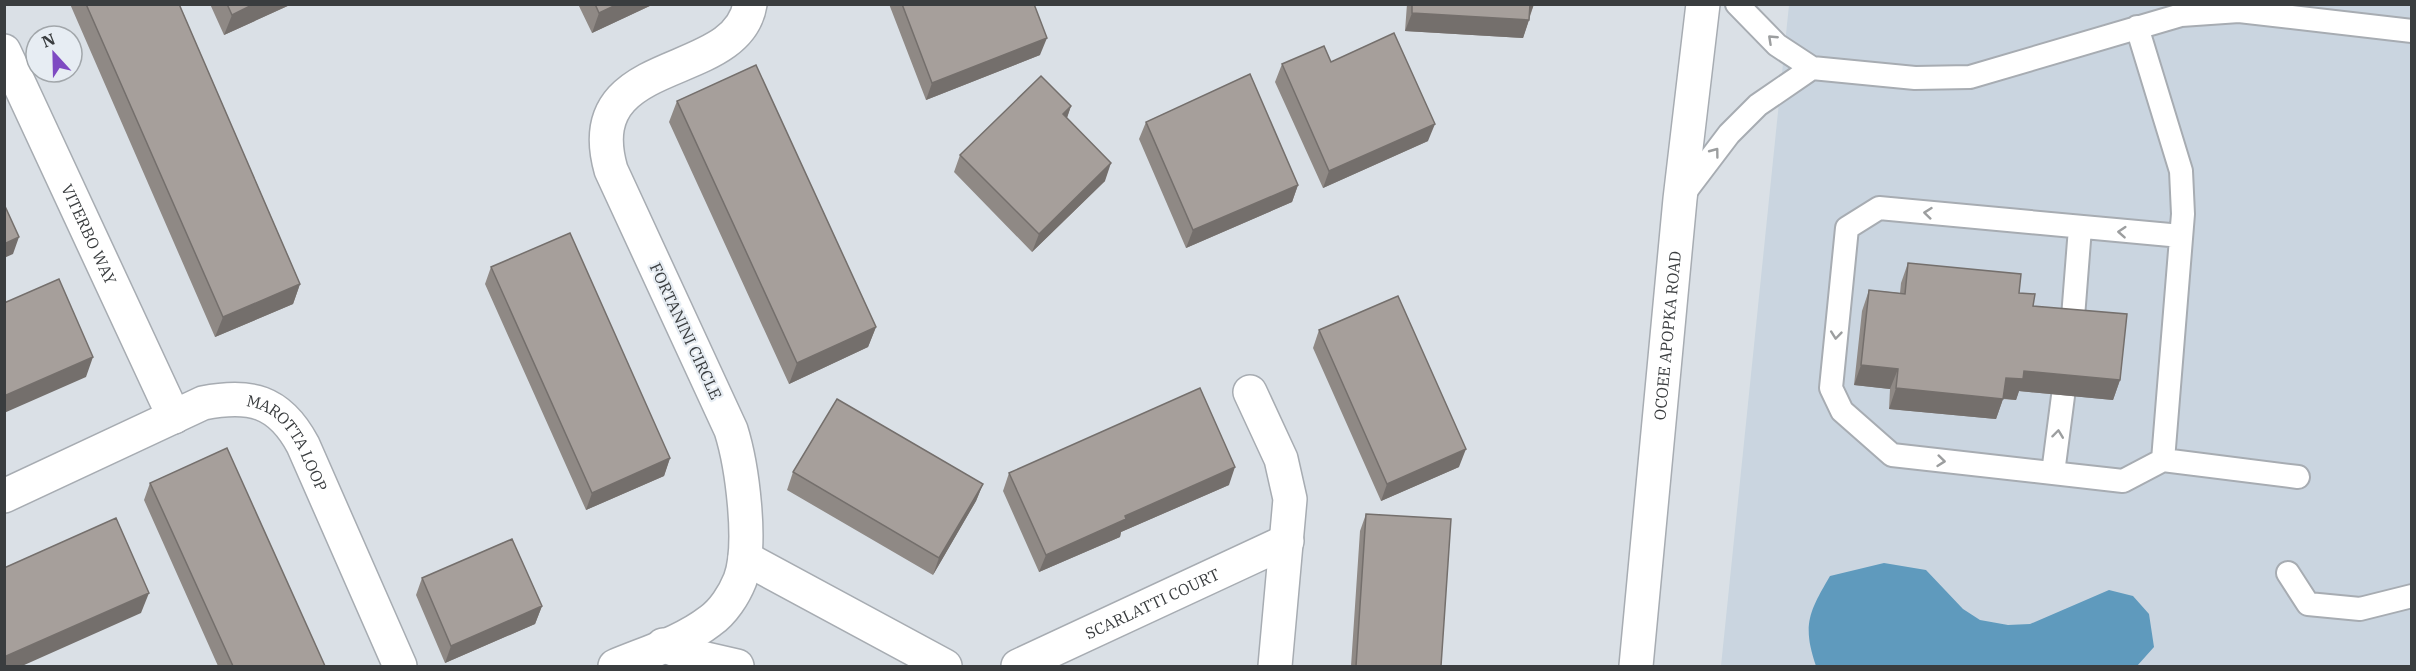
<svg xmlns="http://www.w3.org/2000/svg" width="2416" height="671" viewBox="0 0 2416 671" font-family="'IBM Plex Serif',serif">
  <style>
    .built { fill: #cad5e0 }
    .water { fill: #5f9abd }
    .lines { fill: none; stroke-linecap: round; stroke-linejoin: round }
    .service-casing { stroke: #a7acb2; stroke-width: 26 }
    .minor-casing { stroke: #a7acb2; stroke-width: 36 }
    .secondary-casing { stroke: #a7acb2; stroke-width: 36 }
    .service { stroke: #fff; stroke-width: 22 }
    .minor { stroke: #fff; stroke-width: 33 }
    .secondary { stroke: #fff; stroke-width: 33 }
    .wall { fill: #8f8985 }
    .shaded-wall { fill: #746f6c }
    .building { fill: #a69f9b; stroke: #746f6c; stroke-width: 1.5 }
    .oneway { stroke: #9c9e9f }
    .labels { text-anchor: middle; stroke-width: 4.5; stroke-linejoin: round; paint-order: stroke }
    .street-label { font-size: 16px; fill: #3a3d3f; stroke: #e7edf3 }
  </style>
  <rect width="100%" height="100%" fill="#dae0e6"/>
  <path class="built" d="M 1789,5 L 2411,5 L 2411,666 L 1721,666 Z"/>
  <path class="water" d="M 1884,563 L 1926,570 L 1963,609 L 1980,620 L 2008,625 L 2030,624 L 2109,590 L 2133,596 L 2149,614 L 2154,647 L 2137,666 L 1816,666 C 1802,625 1809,612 1830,576 Z"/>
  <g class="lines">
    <g class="service-casing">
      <path id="service" d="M 1737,4 L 1777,45 L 1812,68 L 1915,78 L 1970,77 L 2181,15 L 2239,11 L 2412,31
        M 2137,27 L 2181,171 L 2183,214 L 2163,460
        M 1682,196 L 1729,134 L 1758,105 L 1812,68
        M 2181,236 L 1879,208 L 1847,228 L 1831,388 L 1842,411 L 1892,455 L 2123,481 L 2163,460 L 2298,477
        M 2072,330 L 2080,228
        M 2053,473 L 2063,396
        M 2288,573 L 2308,604 L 2360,609 L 2412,596"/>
    </g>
    <g class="minor-casing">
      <g id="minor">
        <path id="s1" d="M 4,51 L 174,417"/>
        <path d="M 1250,392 L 1281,459 L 1290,499 L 1275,666"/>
        <path id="s2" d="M 4,496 L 203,403 C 250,394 279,400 303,445 L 400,666"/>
        <path d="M 745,558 L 945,666"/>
        <path d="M 663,645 L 689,655 L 737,666"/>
        <path d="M 615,666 C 646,653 683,642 710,621 C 723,612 734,595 740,580 C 753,545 742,465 731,430 L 611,170 C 577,51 737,84 750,4"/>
        <path id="s3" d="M 1018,666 L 1287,541"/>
      </g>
    </g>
    <g class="secondary-casing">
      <g id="secondary">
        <path id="s4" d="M 1636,666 L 1680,199 L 1703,4"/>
      </g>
    </g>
    <use href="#service" class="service"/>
    <use href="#minor" class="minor"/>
    <use href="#secondary" class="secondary"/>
  </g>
  <path class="wall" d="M 70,4 L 179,4 L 300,284 L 293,304 L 215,337 Z
    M 210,4 L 292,4 L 224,35 Z
    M 578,4 L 654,4 L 592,33 Z
    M 889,4 L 1034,4 L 1040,55 L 926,100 Z
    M 1407,4 L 1534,4 L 1523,38 L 1405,31 Z
    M 1331,62 L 1428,141 L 1323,188 L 1275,82 L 1282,64 Z
    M 677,101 L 876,327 L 868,347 L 789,384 L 669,122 Z
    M 1071,106 L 1067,118 L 1105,181 L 1032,252 L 954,172 L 960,155 Z
    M 1146,122 L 1298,185 L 1292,202 L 1186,248 L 1139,139 Z
    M 1908,263 L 2019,293 L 2120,380 L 2113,400 L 2019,391 L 2016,400 L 2003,399 L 1996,419 L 1889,409 L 1890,389 L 1854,385 L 1862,311 L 1869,290 L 1900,293 L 1901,283 Z
    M 491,267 L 670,458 L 664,476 L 586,510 L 485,284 Z
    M 1319,330 L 1459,467 L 1381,501 L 1313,348 Z
    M 793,472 L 983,484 L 976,501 L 933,575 L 787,490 Z
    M 1009,473 L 1229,485 L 1121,532 L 1120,537 L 1039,572 L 1003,491 Z
    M 150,483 L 325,666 L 218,666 L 144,500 Z
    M 1366,514 L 1441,666 L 1351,666 L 1360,531 Z
    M 422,578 L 542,606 L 535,624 L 445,663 L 416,595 Z"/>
  <path class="shaded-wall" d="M 254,4 L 292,4 L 224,35 L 232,15 Z
    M 618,4 L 654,4 L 592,33 L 599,13 Z
    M 1529,4 L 1534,4 L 1528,20 Z
    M 1412,13 L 1529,20 L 1523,38 L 1405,31 Z
    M 1047,38 L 1040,55 L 926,100 L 932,83 Z
    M 1071,106 L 1065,123 L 1063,114 Z
    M 1435,124 L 1428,141 L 1323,188 L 1329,171 Z
    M 1111,163 L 1105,181 L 1032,252 L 1039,234 Z
    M 1298,185 L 1292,202 L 1186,248 L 1193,230 Z
    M 19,237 L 13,254 L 4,258 L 4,244 Z
    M 300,284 L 293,304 L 215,337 L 223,317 Z
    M 876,327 L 868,347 L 789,384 L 797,363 Z
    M 93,357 L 86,377 L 4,413 L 4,396 Z
    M 1861,365 L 1898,369 L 1890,389 L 1854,385 Z
    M 2024,371 L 2120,380 L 2113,400 L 2019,391 L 2016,400 L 1998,398 L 2006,378 Z
    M 1896,388 L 2003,399 L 1996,419 L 1889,409 Z
    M 1466,449 L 1459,467 L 1381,501 L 1387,484 Z
    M 670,458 L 664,476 L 586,510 L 592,493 Z
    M 1235,467 L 1229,485 L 1121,532 L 1120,537 L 1039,572 L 1046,555 L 1125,516 Z
    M 983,484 L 976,501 L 933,575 L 939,558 Z
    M 149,593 L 141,613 L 22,666 L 4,666 L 4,657 Z
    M 542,606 L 535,624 L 445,663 L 451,646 Z"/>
  <path class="building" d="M 86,4 L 179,4 L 300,284 L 223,317 Z
    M 227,4 L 254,4 L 232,15 Z
    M 595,4 L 618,4 L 599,13 Z
    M 902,4 L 1034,4 L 1047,38 L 932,83 Z
    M 1412,4 L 1530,4 L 1529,20 L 1412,13 Z
    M 1394,33 L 1435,124 L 1329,171 L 1282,64 L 1324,46 L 1331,62 Z
    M 756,65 L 876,327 L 797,363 L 677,101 Z
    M 1250,74 L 1298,185 L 1193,230 L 1146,122 Z
    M 1041,76 L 1071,106 L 1063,114 L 1111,163 L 1039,234 L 960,155 Z
    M 4,204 L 19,237 L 4,244 Z
    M 570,233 L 670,458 L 592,493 L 491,267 Z
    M 1908,263 L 2021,274 L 2019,293 L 2035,294 L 2033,306 L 2127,314 L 2120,380 L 2024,371 L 2023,379 L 2006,378 L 2003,399 L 1896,388 L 1898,369 L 1861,365 L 1869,290 L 1905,294 Z
    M 59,279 L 93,357 L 4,396 L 4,303 Z
    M 1398,296 L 1466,449 L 1387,484 L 1319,330 Z
    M 1200,388 L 1235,467 L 1125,516 L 1126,519 L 1046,555 L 1009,473 Z
    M 837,399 L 983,484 L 939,558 L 793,472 Z
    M 227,448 L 325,666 L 233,666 L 150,483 Z
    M 1366,514 L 1451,519 L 1441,666 L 1356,666 Z
    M 116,518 L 149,593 L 4,657 L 4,568 Z
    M 512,539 L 542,606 L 451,646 L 422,578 Z"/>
  <defs><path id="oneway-chevron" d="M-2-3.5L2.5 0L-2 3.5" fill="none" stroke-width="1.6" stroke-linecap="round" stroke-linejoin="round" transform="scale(1.5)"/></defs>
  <g class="oneway">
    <use href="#oneway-chevron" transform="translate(1772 39) rotate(-137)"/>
    <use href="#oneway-chevron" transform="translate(1715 152) rotate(-53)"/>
    <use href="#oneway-chevron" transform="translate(1928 213) rotate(-174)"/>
    <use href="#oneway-chevron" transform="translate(2122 232) rotate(-176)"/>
    <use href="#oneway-chevron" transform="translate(1836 335) rotate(96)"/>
    <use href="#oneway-chevron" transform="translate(2058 434) rotate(-83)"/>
    <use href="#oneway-chevron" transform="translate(1941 461) rotate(6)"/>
  </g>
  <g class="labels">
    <g class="street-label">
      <text dy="6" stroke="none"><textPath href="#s1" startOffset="202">VITERBO WAY</textPath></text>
      <text transform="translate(686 331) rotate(65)" y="6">FORTANINI CIRCLE</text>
      <text dy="6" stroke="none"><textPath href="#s4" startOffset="332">OCOEE APOPKA ROAD</textPath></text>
      <text dy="6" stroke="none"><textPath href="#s2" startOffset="326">MAROTTA LOOP</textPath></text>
      <text dy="6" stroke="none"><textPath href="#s3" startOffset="148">SCARLATTI COURT</textPath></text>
    </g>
  </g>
  <rect width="2416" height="671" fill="none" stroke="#3a3d3f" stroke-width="12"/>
  <g transform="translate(54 54) rotate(338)"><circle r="28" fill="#e7edf3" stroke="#a2a7ab" stroke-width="1.5"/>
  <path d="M0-4.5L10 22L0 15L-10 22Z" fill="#7e4ac2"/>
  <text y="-9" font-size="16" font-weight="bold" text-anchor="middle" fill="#3a3d3f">N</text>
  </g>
</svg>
